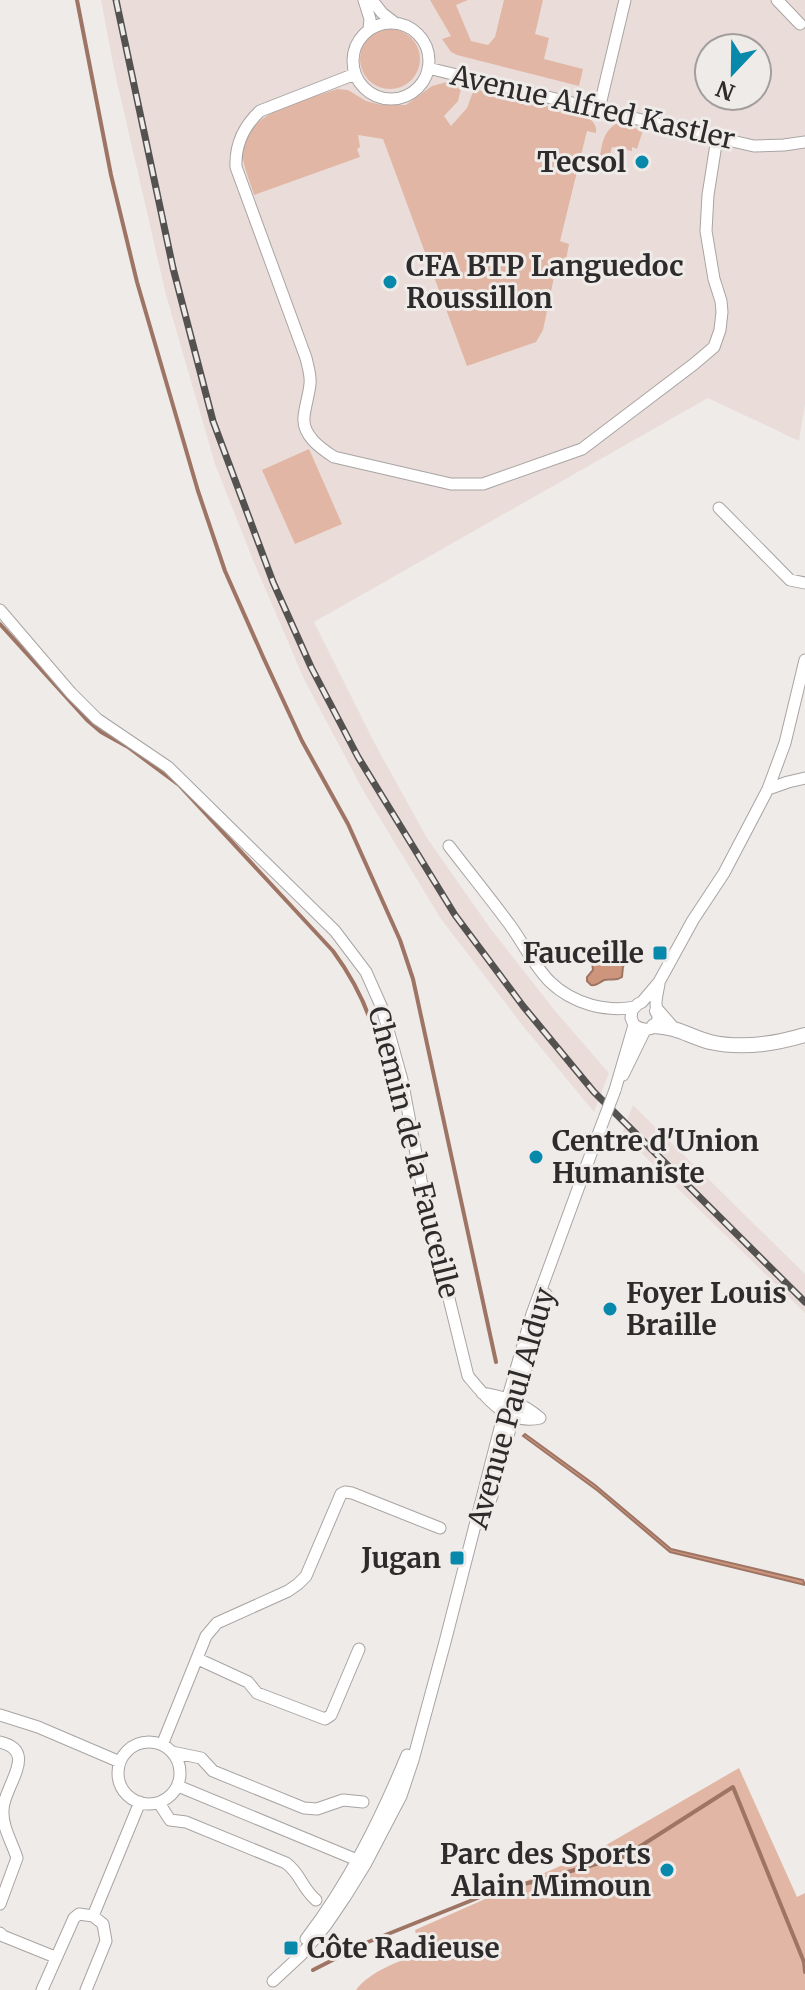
<svg xmlns="http://www.w3.org/2000/svg" width="805" height="1990" viewBox="0 0 805 1990" font-family="Merriweather,serif">
  <style>
    .built { fill: #eaddd9; fill-rule: evenodd }
    .green { fill: #e2b6a4 }
    .water { fill: #ce957d; stroke: #9e7564; stroke-width: 2 }
    .lines { fill: none; stroke-linecap: round; stroke-linejoin: round }
    .stream { stroke: #9e7564; stroke-width: 4 }
    .minor-casing { stroke: #a8a4a3; stroke-width: 13 }
    .tertiary-casing { stroke: #a8a4a3; stroke-width: 16 }
    .minor { stroke: #fff; stroke-width: 11 }
    .tertiary { stroke: #fff; stroke-width: 14 }
    .rail-casing { stroke: #545251; stroke-width: 7 }
    .rail { stroke: #efebe9; stroke-width: 4; stroke-dasharray: 12; stroke-linecap: butt }
    .minor-bridge-casing { stroke: #a8a4a3; stroke-width: 13; stroke-linecap: butt }
    .minor-bridge { stroke: #fff; stroke-width: 11 }
    .poi-dot { fill: #0889ab; stroke: #efebe9; stroke-width: 3 }
    .labels { text-anchor: middle; stroke-width: 6; stroke-linejoin: round; paint-order: stroke }
    .street-label { font-size: 28px; fill: #2d2b2b; stroke: #efebe9 }
    .poi-label { font-size: 28px; font-weight: bold; fill: #2d2b2b; stroke: #efebe9; text-anchor: end }
  </style>
  <rect width="100%" height="100%" fill="#efebe9"/>
  <path class="built" d="M 101,0 L 805,0 L 805,404 L 799,441 L 708,398 L 314,622 L 375,744 L 427,838 L 490,928 L 556,1012 L 609,1073 L 594,1112 L 523,1026 L 441,919 L 364,792 L 304,679 L 255,565 L 215,464 L 166,295 L 114,69 ZM 709,48 L 757,48 L 757,96 L 709,96 Z
    M 633,1105 L 805,1274 L 805,1313 L 622,1134 Z"/>
  <path class="green" d="M 430,0 L 468,0 L 456,5 L 471,41 L 488,45 L 495,37 L 504,0 L 543,0 L 535,34 L 549,38 L 544,59 L 583,69 L 579,86 L 457,55 L 451,52 L 442,39 L 451,36 Z
    M360 59a30 30 0 1 1 60 0a30 30 0 1 1-60 0Z
    M 447,82 L 462,85 L 458,101 L 444,116 L 451,126 L 467,108 L 474,89 L 584,115 C 592,120 597,124 596,133 L 587,131 L 560,241 L 569,244 L 566,260 L 558,258 L 543,330 L 536,342 L 467,366 L 383,139 L 358,135 L 360,147 L 357,149 L 360,157 L 254,195 C 251,184 245,171 243,159 C 237,113 304,101 337,89 L 348,90 L 366,101 L 382,105 L 406,105 L 432,86 Z
    M 616,124 L 643,130 L 637,149 L 632,147 L 632,151 L 612,147 L 608,164 L 599,161 C 602,147 602,132 616,124 Z
    M 309,449 L 342,524 L 295,544 L 262,470 Z
    M 739,1768 L 797,1897 L 805,1893 L 805,1990 L 356,1990 C 368,1973 400,1959 421,1955 L 415,1930 L 601,1848 Z"/>
  <path class="water" d="M 615,939 L 622,948 L 635,951 C 643,963 629,962 623,966 L 622,977 C 615,982 611,978 604,980 C 598,983 598,986 591,985 L 587,981 L 587,977 L 593,970 L 592,962 L 601,958 L 598,951 Z
    M 525,1434 L 595,1485 L 671,1549 L 803,1580 L 805,1585 L 670,1552 L 598,1491 L 523,1436 Z"/>
  <g class="lines">
    <path class="stream" d="M 77,0 L 111,175 L 137,282 L 198,491 L 225,571 L 264,659 L 302,741 L 348,824 L 400,940 L 413,979 L 496,1362
      M 0,624 L 87,720 L 101,732 L 128,747 L 179,785 L 333,951 C 358,985 375,1022 381,1063
      M 313,1970 L 368,1942 L 485,1895 L 625,1856 L 733,1787 L 804,1962 L 805,1972"/>
    <g class="minor-casing">
      <path id="minor" d="M 364,0 L 370,19 L 369,29
        M 372,0 L 382,13 L 395,23
        M 777,0 L 800,24
        M353 61a38 38 0 1 1 76 0a38 38 0 1 1-76 0Z
        M 428,68 L 683,130 L 754,146 L 784,145 L 805,142
        M 355,74 L 260,111 C 244,126 235,145 236,167 L 306,358 C 308,367 311,375 310,384 C 309,395 305,406 304,417 C 302,435 320,448 334,457 L 451,484 L 483,484 L 582,449 L 694,364 L 714,347 L 720,330 L 722,312 L 721,301 L 714,279 L 706,231 L 708,195 L 717,138
        M 599,109 L 625,0
        M 719,508 L 790,580 L 805,583
        M 0,610 L 71,693 L 97,719 L 168,767 L 335,931 L 366,972 L 382,1008 L 402,1080 L 425,1201 L 468,1376 C 487,1399 507,1425 540,1418
        M 768,789 L 788,782 L 805,778
        M 449,846 C 469,872 490,898 510,925 C 536,962 544,991 591,1005 C 606,1009 619,1010 634,1007
        M 634,1025 L 631,1018 L 632,1010 L 638,1004 L 642,1002 L 659,982 L 693,920 L 724,873 L 768,789 L 785,743 L 805,660
        M 634,1025 C 643,1031 658,1032 658,1017 C 658,1012 656,1008 656,1004 C 656,997 658,990 659,984
        M 623,1075 L 645,1030
        M 615,1090 L 634,1025
        M 482,1393 C 505,1397 522,1403 540,1418
        M 481,1523 L 492,1496 L 546,1294
        M 198,1659 L 248,1682 L 257,1693 L 325,1719 L 331,1715 L 359,1649
        M 0,1715 L 38,1727 L 120,1762
        M 0,1742 C 40,1751 3,1787 3,1810 C 2,1827 12,1842 17,1858 L 0,1904
        M118 1773a31 31 0 1 1 62 0a31 31 0 1 1-62 0Z
        M 162,1745 L 206,1636 L 217,1623 L 288,1591 L 298,1584 L 306,1576 L 341,1494 L 345,1492 L 352,1493 L 440,1528
        M 172,1752 L 201,1758 L 213,1771 L 304,1808 L 317,1809 L 343,1800 L 363,1802
        M 178,1786 L 362,1862
        M 159,1803 L 170,1820 L 186,1822 L 286,1863 C 301,1874 301,1887 316,1900
        M 0,1933 L 3,1936 L 55,1957
        M 306,1939 C 349,1883 380,1820 407,1755
        M 273,1981 L 301,1955 L 326,1925 L 345,1897 L 366,1863 L 401,1796 L 413,1760 L 445,1642 L 508,1397 L 532,1314 L 596,1140
        M 42,1990 L 74,1918 L 79,1914 L 93,1916 L 140,1802
        M 86,1990 L 106,1941 L 103,1924 L 93,1916"/>
    </g>
    <g class="tertiary-casing">
      <path id="tertiary" d="M 657,1011 L 671,1027
        M 654,1026 C 678,1027 688,1036 710,1042 C 741,1049 775,1044 805,1035"/>
    </g>
    <use href="#minor" class="minor"/>
    <use href="#tertiary" class="tertiary"/>
    <g class="rail-casing">
      <path id="rail" d="M 116,0 L 173,268 L 213,421 L 273,582 L 311,667 L 358,757 L 455,915 L 523,1006 L 594,1092 L 805,1302"/>
    </g>
    <use href="#rail" class="rail"/>
    <g class="minor-bridge-casing">
      <path id="minor-bridge" d="M 596,1140 L 615,1090"/>
    </g>
    <use href="#minor-bridge" class="minor-bridge"/>
  </g>
  <g class="poi-dot">
    <circle cx="642" cy="162" r="8"/>
    <circle cx="390" cy="282" r="8"/>
    <rect x="652" y="945" width="16" height="16" rx="4"/>
    <circle cx="536" cy="1157" r="8"/>
    <circle cx="610" cy="1309" r="8"/>
    <rect x="449" y="1550" width="16" height="16" rx="4"/>
    <circle cx="667" cy="1870" r="8"/>
    <rect x="283" y="1940" width="16" height="16" rx="4"/>
  </g>
  <g class="labels">
    <g class="street-label">
      <text transform="translate(593 107) rotate(13)" y="10">Avenue Alfred Kastler</text>
      <text transform="translate(414 1152) rotate(76)" y="10">Chemin de la Fauceille</text>
      <text transform="translate(511 1408) rotate(-74)" y="10">Avenue Paul Alduy</text>
    </g>
    <g class="poi-label">
      <text x="626" y="172">Tecsol</text>
      <text x="406" y="276" text-anchor="start">CFA BTP Languedoc<tspan x="406" dy="32">Roussillon</tspan></text>
      <text x="644" y="963">Fauceille</text>
      <text x="552" y="1151" text-anchor="start">Centre d'Union<tspan x="552" dy="32">Humaniste</tspan></text>
      <text x="626" y="1303" text-anchor="start">Foyer Louis<tspan x="626" dy="32">Braille</tspan></text>
      <text x="441" y="1568">Jugan</text>
      <text x="651" y="1864">Parc des Sports<tspan x="651" dy="32">Alain Mimoun</tspan></text>
      <text x="307" y="1958" text-anchor="start">Côte Radieuse</text>
    </g>
  </g>
  <g transform="translate(733 72) rotate(202)"><circle r="38" fill="#efebe9" stroke="#a19e9d" stroke-width="2"/>
  <path d="M0-6L14 30L0 20L-14 30Z" fill="#0889ab"/>
  <text y="-12" font-size="22" font-weight="bold" text-anchor="middle" fill="#2d2b2b">N</text>
  </g>
</svg>
